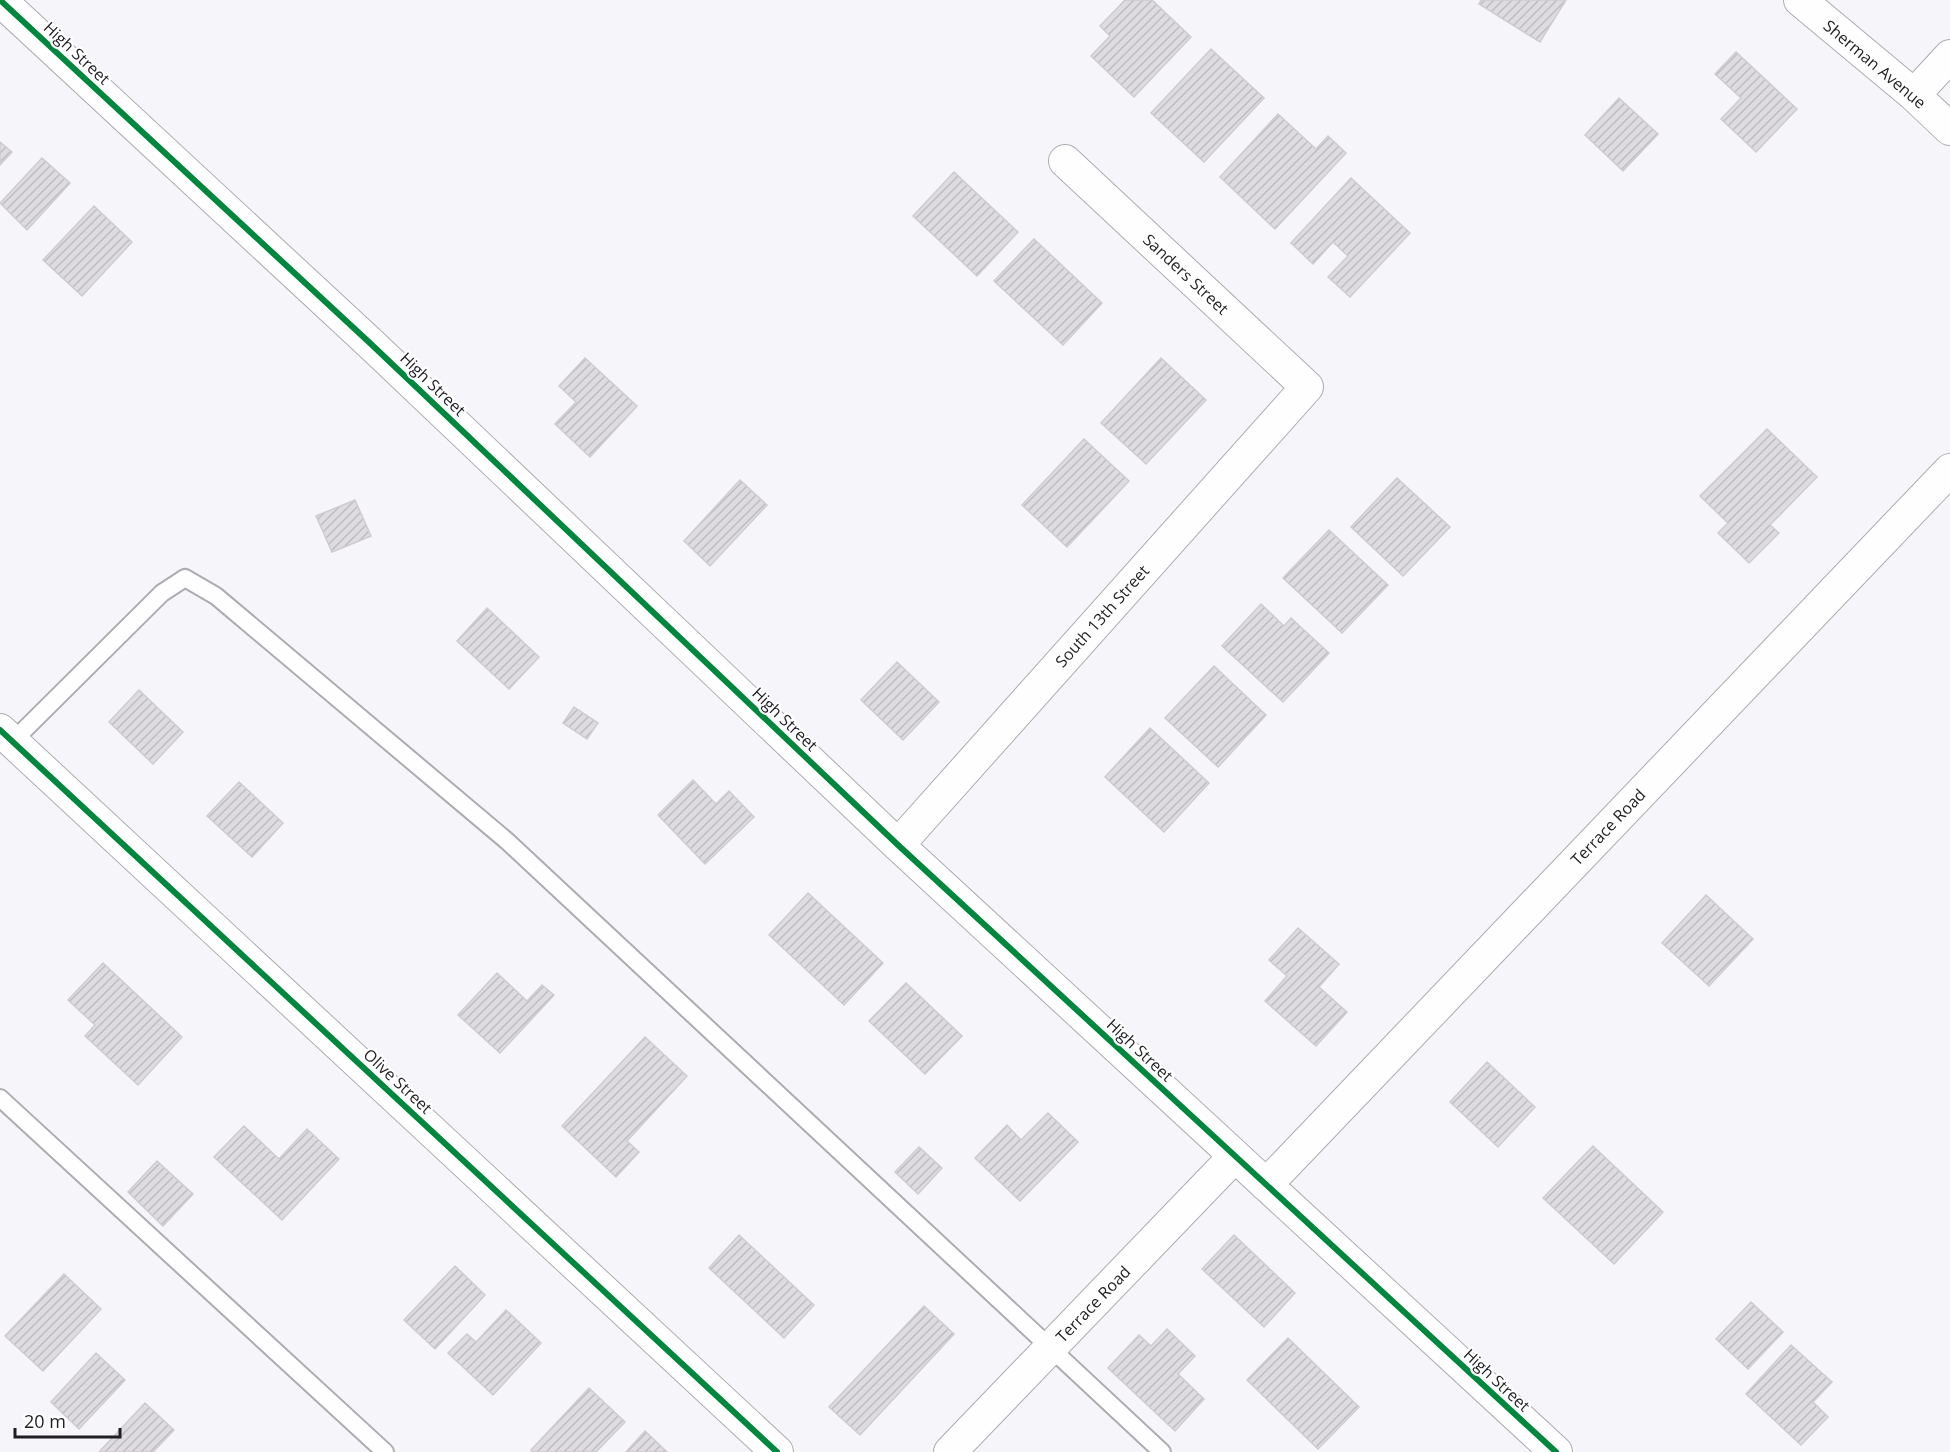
<svg xmlns="http://www.w3.org/2000/svg" width="1950" height="1452" viewBox="0 0 1950 1452" font-family="'Open Sans',sans-serif">
  <style>
    .building { fill: url(#building-hatch); stroke: #ceccd0; stroke-width: 1.5 }
    .lines { fill: none; stroke-linecap: round; stroke-linejoin: round }
    .lane-casing { stroke: #adacb0; stroke-width: 20 }
    .street-casing { stroke: #adacb0; stroke-width: 34 }
    .lane { stroke: #fefefe; stroke-width: 16 }
    .street { stroke: #fefefe; stroke-width: 32 }
    .cycleway-casing { stroke: #fff; stroke-width: 10 }
    .cycleway { stroke: #00873e; stroke-width: 6 }
    .labels { text-anchor: middle; stroke-width: 4.5; stroke-linejoin: round; paint-order: stroke }
    .street-label { font-size: 16px; fill: #1f1e22; stroke: #fff }
  </style>
  <defs>
    <pattern id="building-hatch" width="6" height="6" patternUnits="userSpaceOnUse" patternTransform="scale(1.5)"><rect width="6" height="6" fill="#dedce0"/><path d="M-1 1l2-2M0 6l6-6M5 7l2-2" fill="none" stroke="#bebcc0"/></pattern>
  </defs>
  <rect width="100%" height="100%" fill="#f6f5fa"/>
  <path class="building" d="M 1125,0 L 1152,0 L 1191,37 L 1134,97 L 1091,56 L 1110,36 L 1100,26 Z
    M 1481,0 L 1566,0 L 1540,42 L 1479,4 Z
    M 1211,49 L 1264,98 L 1204,162 L 1151,113 Z
    M 1736,52 L 1797,109 L 1756,152 L 1721,119 L 1741,98 L 1715,74 Z
    M 1619,98 L 1658,134 L 1623,171 L 1585,135 Z
    M 1278,114 L 1316,149 L 1328,136 L 1346,153 L 1275,229 L 1220,177 Z
    M 0,142 L 12,152 L 0,165 Z
    M 42,158 L 70,183 L 27,230 L 0,203 Z
    M 954,172 L 1018,232 L 977,276 L 913,216 Z
    M 1351,178 L 1410,233 L 1350,297 L 1328,277 L 1348,256 L 1333,242 L 1313,264 L 1291,243 Z
    M 94,206 L 132,242 L 82,296 L 43,260 Z
    M 1034,239 L 1102,303 L 1063,345 L 994,281 Z
    M 585,358 L 637,406 L 590,457 L 555,424 L 576,402 L 559,386 Z
    M 1161,358 L 1206,400 L 1146,464 L 1101,423 Z
    M 1767,429 L 1817,477 L 1770,525 L 1779,533 L 1749,563 L 1718,533 L 1728,523 L 1700,496 Z
    M 1084,439 L 1129,481 L 1067,547 L 1022,505 Z
    M 1397,478 L 1450,527 L 1403,576 L 1351,527 Z
    M 740,480 L 767,505 L 710,566 L 684,541 Z
    M 355,500 L 371,536 L 332,552 L 316,516 Z
    M 1329,530 L 1388,585 L 1342,633 L 1283,578 Z
    M 1261,604 L 1284,626 L 1291,618 L 1329,653 L 1283,702 L 1222,646 Z
    M 487,608 L 539,657 L 509,689 L 457,641 Z
    M 897,662 L 939,702 L 903,740 L 861,700 Z
    M 1214,666 L 1266,715 L 1218,767 L 1165,718 Z
    M 139,690 L 183,732 L 153,764 L 109,722 Z
    M 574,707 L 598,723 L 587,739 L 563,723 Z
    M 1150,728 L 1209,783 L 1164,832 L 1105,777 Z
    M 693,780 L 716,804 L 729,791 L 754,817 L 705,864 L 658,815 Z
    M 239,782 L 283,823 L 252,857 L 207,816 Z
    M 808,893 L 883,963 L 844,1005 L 769,935 Z
    M 1706,895 L 1753,939 L 1709,986 L 1662,943 Z
    M 1298,928 L 1339,964 L 1319,987 L 1347,1012 L 1316,1046 L 1265,1001 L 1287,976 L 1269,960 Z
    M 103,963 L 182,1037 L 138,1085 L 85,1036 L 95,1025 L 68,1000 Z
    M 497,973 L 527,1001 L 542,985 L 554,995 L 500,1053 L 458,1015 Z
    M 906,983 L 962,1036 L 925,1074 L 869,1021 Z
    M 645,1037 L 687,1076 L 627,1141 L 639,1152 L 616,1177 L 562,1126 Z
    M 1487,1062 L 1535,1107 L 1498,1147 L 1450,1102 Z
    M 1048,1113 L 1078,1142 L 1020,1201 L 975,1158 L 1007,1125 L 1021,1140 Z
    M 244,1126 L 279,1159 L 307,1129 L 339,1159 L 282,1220 L 214,1157 Z
    M 1593,1146 L 1663,1212 L 1614,1264 L 1543,1198 Z
    M 919,1147 L 942,1168 L 918,1194 L 895,1172 Z
    M 157,1161 L 193,1194 L 163,1226 L 128,1192 Z
    M 739,1235 L 814,1305 L 784,1338 L 709,1268 Z
    M 1234,1235 L 1295,1293 L 1264,1327 L 1202,1269 Z
    M 455,1266 L 485,1295 L 435,1349 L 404,1320 Z
    M 64,1274 L 101,1309 L 43,1371 L 5,1336 Z
    M 1751,1302 L 1783,1332 L 1748,1369 L 1716,1339 Z
    M 924,1306 L 954,1334 L 860,1435 L 829,1407 Z
    M 506,1310 L 541,1343 L 493,1395 L 448,1353 L 467,1334 L 476,1342 Z
    M 1167,1329 L 1195,1356 L 1178,1374 L 1204,1399 L 1175,1431 L 1108,1368 L 1139,1335 L 1151,1346 Z
    M 1288,1338 L 1359,1407 L 1318,1449 L 1247,1380 Z
    M 1791,1345 L 1832,1382 L 1813,1402 L 1828,1417 L 1801,1445 L 1746,1394 Z
    M 96,1353 L 125,1380 L 79,1429 L 51,1402 Z
    M 589,1388 L 625,1422 L 596,1452 L 533,1452 L 531,1450 Z
    M 145,1403 L 174,1430 L 153,1452 L 99,1452 Z
    M 645,1431 L 667,1452 L 626,1452 Z"/>
  <g class="lines">
    <g class="lane-casing">
      <path id="lane" d="M 13,741 L 162,593 L 185,578 L 216,596 L 507,841 L 1162,1452
        M 0,1098 L 385,1452"/>
    </g>
    <g class="street-casing">
      <path id="street" d="M 0,0 L 371,344 L 898,845 L 1556,1452
        M 1800,0 L 1914,95 L 1950,129
        M 1914,95 L 1950,56
        M 0,730 L 777,1452
        M 898,845 L 1307,387 L 1065,161
        M 1266,1185 L 1950,470
        M 950,1452 L 1235,1156"/>
    </g>
    <use href="#lane" class="lane"/>
    <use href="#street" class="street"/>
    <g class="cycleway-casing">
      <path id="cycleway" d="M 0,0 L 371,344 L 898,845 L 1556,1452
        M 0,730 L 777,1452"/>
    </g>
    <use href="#cycleway" class="cycleway"/>
  </g>
  <g class="labels">
    <g class="street-label">
      <text transform="translate(77 53) rotate(43)" y="6">High Street</text>
      <text transform="translate(1875 64) rotate(40)" y="6">Sherman Avenue</text>
      <text transform="translate(1186 274) rotate(43)" y="6">Sanders Street</text>
      <text transform="translate(433 384) rotate(44)" y="6">High Street</text>
      <text transform="translate(1102 616) rotate(-48)" y="6">South 13th Street</text>
      <text transform="translate(785 719) rotate(44)" y="6">High Street</text>
      <text transform="translate(1608 827) rotate(-46)" y="6">Terrace Road</text>
      <text transform="translate(1140 1050) rotate(43)" y="6">High Street</text>
      <text transform="translate(398 1081) rotate(43)" y="6">Olive Street</text>
      <text transform="translate(1093 1304) rotate(-46)" y="6">Terrace Road</text>
      <text transform="translate(1497 1380) rotate(43)" y="6">High Street</text>
    </g>
  </g>
  <path d="M15 1428v9h105v-9" fill="none" stroke="#1f1e22" stroke-width="3"/>
  <text x="24" y="1428" font-size="18" fill="#1f1e22" stroke="#ffffff" stroke-width="4.5" paint-order="stroke">20 m</text>
</svg>
